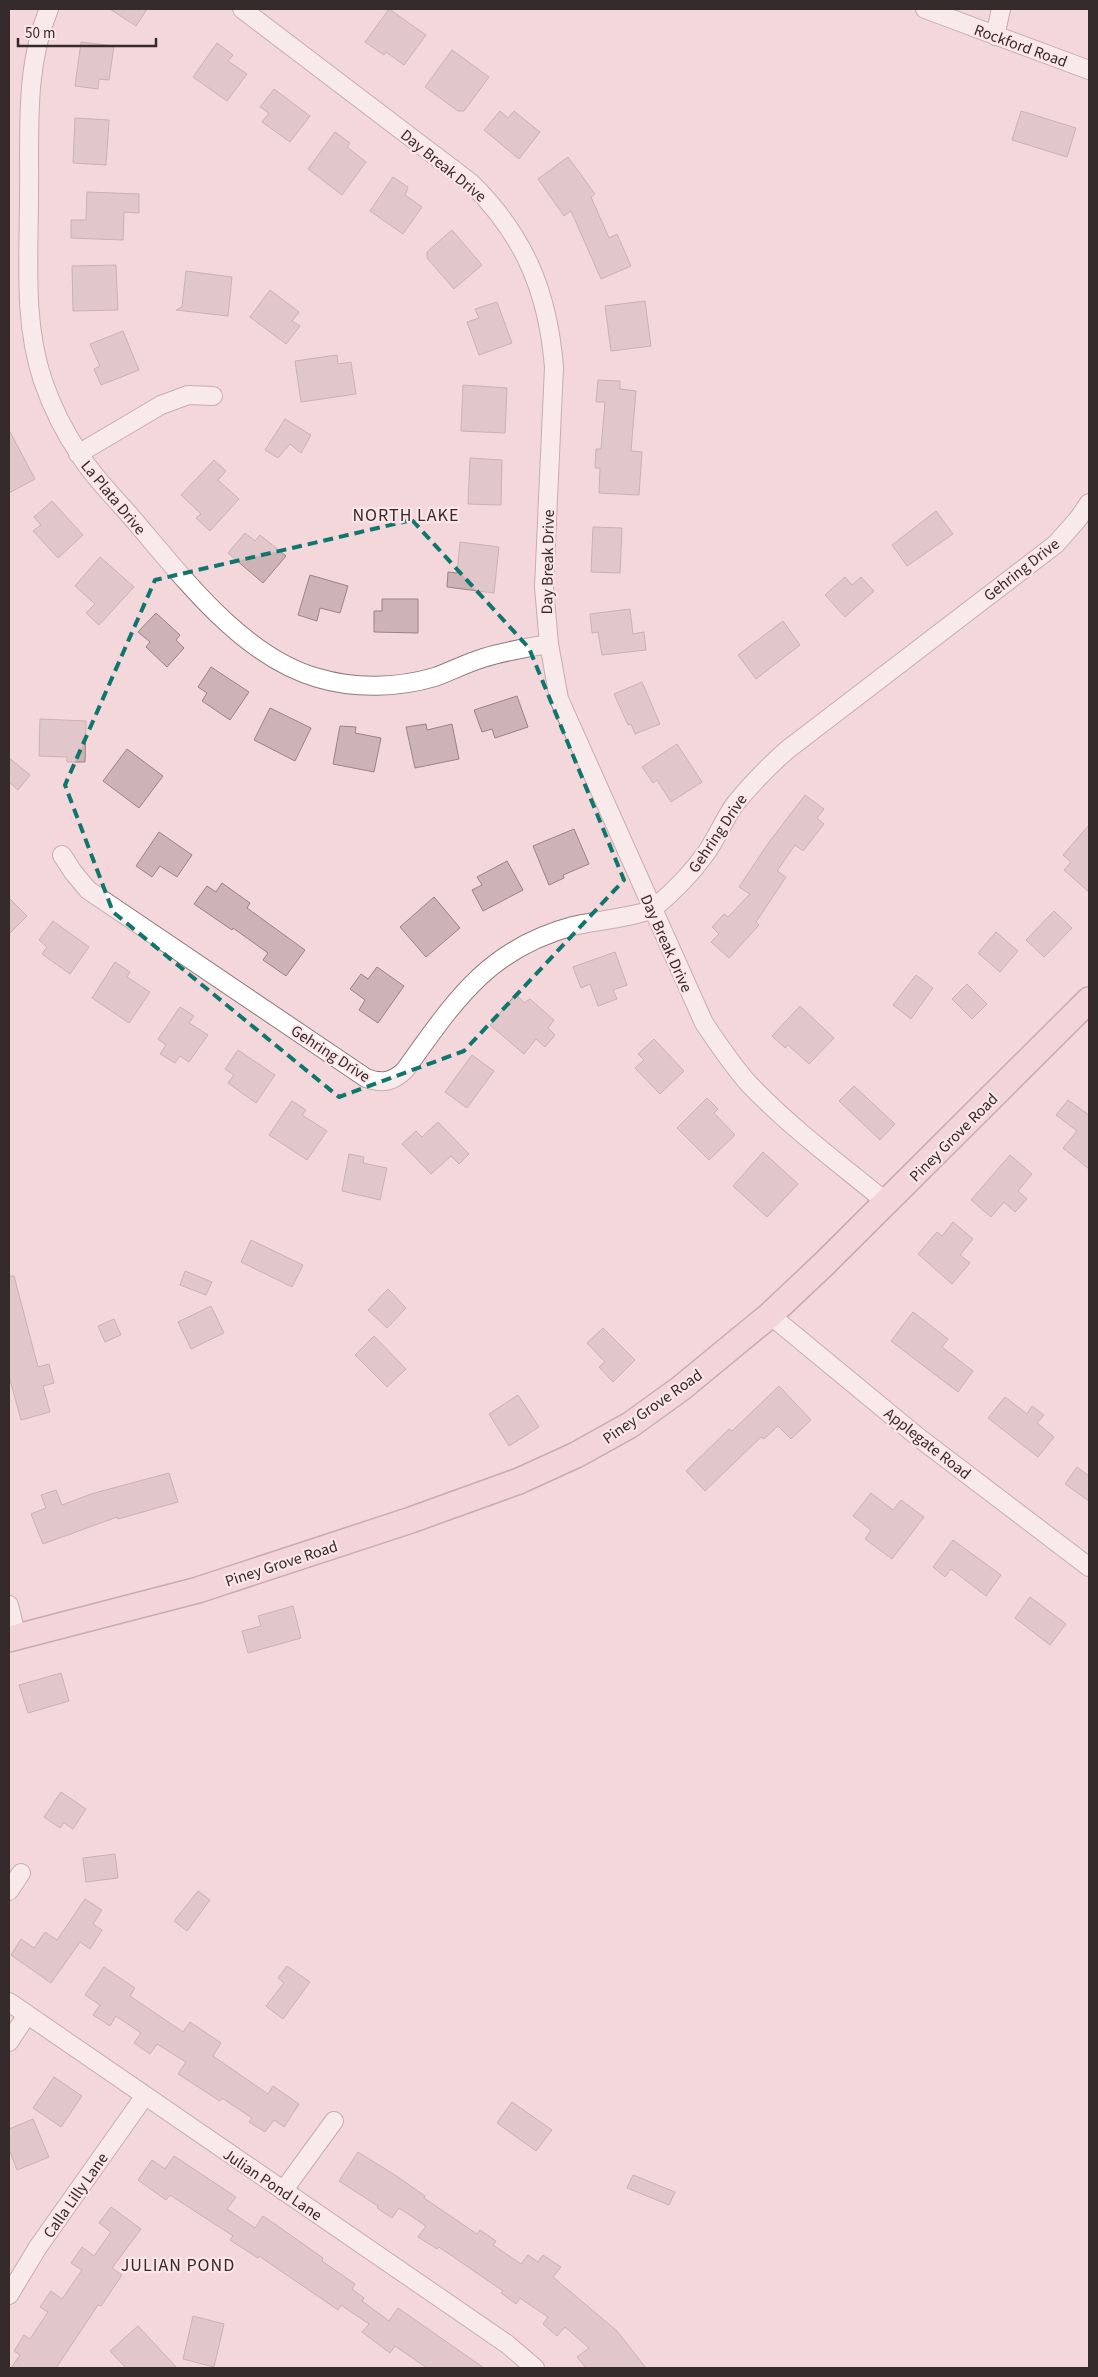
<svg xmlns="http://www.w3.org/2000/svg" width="1098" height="2377" viewBox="0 0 1098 2377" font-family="'Source Sans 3',sans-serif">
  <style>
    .building { fill: #cdb3b6; stroke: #9b8284 }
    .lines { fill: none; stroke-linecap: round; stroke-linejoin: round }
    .street-casing { stroke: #91797b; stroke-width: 20 }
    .secondary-casing { stroke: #91797b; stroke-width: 28 }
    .street { stroke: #fff; stroke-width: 18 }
    .secondary { stroke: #f3d0d6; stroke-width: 25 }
    .marked { fill: none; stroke: #0f766e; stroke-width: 4; stroke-dasharray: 10 6; stroke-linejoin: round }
    .labels { text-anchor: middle; stroke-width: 4.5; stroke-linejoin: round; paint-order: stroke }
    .street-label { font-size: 16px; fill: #342a2b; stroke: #fde6e8 }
    .neighbourhood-label { font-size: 18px; letter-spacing: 1px; fill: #342a2b; stroke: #fde6e8 }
  </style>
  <rect width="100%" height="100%" fill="#f3d7da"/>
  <path class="building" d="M 110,9 L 147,9 L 136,26 Z
    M 389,9 L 426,35 L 404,65 L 386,52 L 384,55 L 365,42 Z
    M 81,42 L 114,46 L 109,80 L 99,79 L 98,89 L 75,86 Z
    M 217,43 L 233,55 L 228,61 L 247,74 L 227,101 L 193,77 Z
    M 452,50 L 489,77 L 464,111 L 458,111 L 425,87 Z
    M 274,89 L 310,116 L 290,142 L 262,122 L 269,113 L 260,107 Z
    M 500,111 L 508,118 L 514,111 L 540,132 L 519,159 L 484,130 Z
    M 1021,111 L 1076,128 L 1067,157 L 1012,140 Z
    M 75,118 L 109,120 L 106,165 L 73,163 Z
    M 335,132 L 350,143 L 347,147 L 366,162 L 342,195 L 308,169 Z
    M 568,157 L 595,194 L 591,197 L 609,238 L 617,234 L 631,266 L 601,279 L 571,211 L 564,216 L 538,179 Z
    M 393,177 L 408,187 L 405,195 L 422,207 L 403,234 L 370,211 Z
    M 87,192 L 139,194 L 139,213 L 124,212 L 123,240 L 71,238 L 71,220 L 86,220 Z
    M 452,230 L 482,265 L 454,289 L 427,258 L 427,252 Z
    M 116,265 L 118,310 L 73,311 L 72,266 Z
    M 186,271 L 232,277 L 228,316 L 176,310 L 182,307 Z
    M 270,290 L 299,312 L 292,321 L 300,326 L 286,344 L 250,317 Z
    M 645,301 L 651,346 L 611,351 L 605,306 Z
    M 497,302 L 512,343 L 479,355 L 467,322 L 479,318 L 475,309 Z
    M 123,331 L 139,370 L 101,385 L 94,369 L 100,366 L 90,344 Z
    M 337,355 L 338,364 L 351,362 L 356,394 L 301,402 L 295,361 Z
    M 598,380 L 620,381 L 620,389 L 636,391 L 631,451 L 642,452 L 639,495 L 599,493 L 600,468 L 595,468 L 596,449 L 601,449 L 605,402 L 596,402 Z
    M 463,385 L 507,388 L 505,433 L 461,431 Z
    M 285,419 L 311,435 L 301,453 L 290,444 L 278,458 L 265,450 Z
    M 9,430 L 35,479 L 9,493 Z
    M 470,458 L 502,460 L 501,505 L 468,504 Z
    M 214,460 L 226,471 L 218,480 L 239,499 L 210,531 L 196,518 L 201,514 L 181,495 Z
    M 52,501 L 83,535 L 58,558 L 33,531 L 41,525 L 34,517 Z
    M 936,511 L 953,534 L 907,566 L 892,545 Z
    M 593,527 L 622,528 L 620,573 L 591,572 Z
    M 245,533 L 255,541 L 260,535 L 286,556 L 263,583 L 228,553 Z
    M 460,542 L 499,547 L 494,593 L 447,587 L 448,572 L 457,573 Z
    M 100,557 L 134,587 L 99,625 L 86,613 L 95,604 L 75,586 Z
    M 310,575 L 348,586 L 340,613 L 320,608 L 317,621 L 298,615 Z
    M 845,577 L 852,585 L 861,577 L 874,591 L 845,617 L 825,595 Z
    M 382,599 L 418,599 L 418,633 L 374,632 L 374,611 L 382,611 Z
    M 630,609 L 633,634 L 644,632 L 646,650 L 602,655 L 598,632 L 592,633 L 590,614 Z
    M 156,613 L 180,635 L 176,640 L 184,648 L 167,667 L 146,647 L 150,642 L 138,632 Z
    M 783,621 L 800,645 L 756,679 L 738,655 Z
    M 211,667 L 249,692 L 230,720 L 202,701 L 207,693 L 198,687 Z
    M 642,682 L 660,724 L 635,734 L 631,724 L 628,725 L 614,694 Z
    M 517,696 L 528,727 L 495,738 L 492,729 L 482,732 L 474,710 Z
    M 270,708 L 311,728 L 295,761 L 254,740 Z
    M 40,719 L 86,721 L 85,762 L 67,762 L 67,757 L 39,756 Z
    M 426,724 L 427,730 L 452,724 L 459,759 L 415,768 L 406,727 Z
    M 340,726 L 356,727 L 355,733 L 381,738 L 374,772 L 333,764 Z
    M 677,744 L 702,782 L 671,802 L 657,780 L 653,783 L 642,767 Z
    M 127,749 L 163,776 L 139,808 L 103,781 Z
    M 9,758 L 30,775 L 18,790 L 9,782 Z
    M 805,795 L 824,809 L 817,818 L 824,824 L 803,851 L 795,845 L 777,871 L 786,877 L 756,922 L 759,925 L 729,958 L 711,942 L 719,934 L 712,927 L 724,914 L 728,917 L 750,894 L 739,887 L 767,845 Z
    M 1089,825 L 1089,892 L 1064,870 L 1071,862 L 1063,855 Z
    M 574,829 L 589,864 L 563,875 L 564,878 L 549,885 L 533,846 Z
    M 159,832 L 192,855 L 177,877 L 160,866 L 152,877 L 136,866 Z
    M 507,861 L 523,890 L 483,911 L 472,890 L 482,885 L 477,877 Z
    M 222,883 L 250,903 L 247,908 L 305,950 L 286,976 L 263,960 L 268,953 L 233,928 L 232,930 L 194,904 L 207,886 L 216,892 Z
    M 434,897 L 460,928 L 426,957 L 400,927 Z
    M 9,898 L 27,916 L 9,934 Z
    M 1054,911 L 1072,928 L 1044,957 L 1026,940 Z
    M 53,921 L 89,947 L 70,974 L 42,954 L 47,947 L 39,940 Z
    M 996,932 L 1018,951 L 1000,972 L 978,953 Z
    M 615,952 L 627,985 L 613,990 L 617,999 L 598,1006 L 590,984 L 581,988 L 573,967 Z
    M 115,962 L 130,972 L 127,977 L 150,992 L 129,1023 L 92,998 Z
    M 377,967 L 404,986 L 378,1023 L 359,1010 L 365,1000 L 350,989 L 361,974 L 368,979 Z
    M 916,975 L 933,988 L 911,1019 L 893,1005 Z
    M 967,984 L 987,1004 L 972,1019 L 952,999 Z
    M 516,994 L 524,1003 L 530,999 L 554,1020 L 548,1028 L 555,1035 L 545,1047 L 536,1039 L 524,1054 L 490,1025 Z
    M 800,1006 L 834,1038 L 809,1064 L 788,1045 L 785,1048 L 772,1036 Z
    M 180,1007 L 194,1016 L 189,1023 L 208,1035 L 189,1062 L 180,1056 L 175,1063 L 160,1054 L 166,1045 L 158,1039 Z
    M 654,1039 L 684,1071 L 660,1094 L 635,1068 L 644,1060 L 638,1054 Z
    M 238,1050 L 275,1075 L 256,1103 L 228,1083 L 234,1075 L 225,1069 Z
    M 472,1055 L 494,1071 L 467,1108 L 445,1092 Z
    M 854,1086 L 895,1124 L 880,1140 L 839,1101 Z
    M 707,1098 L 718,1109 L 714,1113 L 735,1135 L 709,1160 L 677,1128 Z
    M 1068,1100 L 1089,1115 L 1089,1169 L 1063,1148 L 1077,1131 L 1056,1115 Z
    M 292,1101 L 306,1110 L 302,1115 L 327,1131 L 307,1160 L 269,1135 Z
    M 438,1122 L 469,1154 L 459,1164 L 451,1156 L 431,1174 L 402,1144 L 416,1131 L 422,1137 Z
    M 763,1152 L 798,1184 L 767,1217 L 733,1186 Z
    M 349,1154 L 364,1157 L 363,1163 L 387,1168 L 380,1200 L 342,1191 Z
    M 1010,1155 L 1032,1174 L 1018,1191 L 1027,1199 L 1015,1212 L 1004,1202 L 991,1217 L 971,1200 Z
    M 953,1222 L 973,1239 L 960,1255 L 970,1263 L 952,1284 L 918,1254 L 937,1232 L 942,1236 Z
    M 251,1240 L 303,1265 L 292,1287 L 241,1262 Z
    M 185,1271 L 212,1282 L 206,1295 L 180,1285 Z
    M 9,1276 L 14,1276 L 38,1367 L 49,1364 L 54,1383 L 43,1386 L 50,1412 L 21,1420 L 9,1376 Z
    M 388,1289 L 406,1308 L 387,1328 L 368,1310 Z
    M 211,1306 L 224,1333 L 191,1349 L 178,1322 Z
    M 913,1312 L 948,1339 L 942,1347 L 973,1371 L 958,1392 L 891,1341 Z
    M 114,1319 L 121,1335 L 105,1342 L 98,1326 Z
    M 603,1328 L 635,1360 L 613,1382 L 599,1367 L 605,1362 L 587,1343 Z
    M 374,1336 L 406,1369 L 387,1387 L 355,1355 Z
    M 779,1386 L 811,1420 L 791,1439 L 778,1426 L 764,1439 L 761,1437 L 705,1491 L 686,1471 L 729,1429 L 732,1431 Z
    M 518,1395 L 539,1427 L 509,1446 L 489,1414 Z
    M 1005,1397 L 1027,1414 L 1032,1406 L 1044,1415 L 1037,1423 L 1054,1437 L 1038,1457 L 988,1418 Z
    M 1077,1467 L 1089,1476 L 1089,1501 L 1065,1484 Z
    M 169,1473 L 178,1502 L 118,1519 L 117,1517 L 43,1544 L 31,1514 L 46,1508 L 41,1495 L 56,1490 L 62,1505 L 91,1494 Z
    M 871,1493 L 893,1510 L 901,1500 L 924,1517 L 892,1559 L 865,1539 L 871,1530 L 853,1516 Z
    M 953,1540 L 1001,1575 L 986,1596 L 951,1569 L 945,1577 L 933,1567 Z
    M 1030,1597 L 1066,1624 L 1050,1645 L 1015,1618 Z
    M 293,1606 L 301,1638 L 248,1653 L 242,1631 L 261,1626 L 258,1616 Z
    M 61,1673 L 69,1701 L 28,1713 L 19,1685 Z
    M 61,1792 L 86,1809 L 73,1829 L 64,1823 L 60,1828 L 44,1817 Z
    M 115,1854 L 118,1878 L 86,1882 L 83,1858 Z
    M 198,1891 L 210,1900 L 187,1931 L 174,1921 Z
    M 85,1899 L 102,1910 L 93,1924 L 102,1930 L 90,1949 L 80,1942 L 51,1983 L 11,1955 L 21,1939 L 34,1948 L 45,1932 L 57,1940 Z
    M 287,1966 L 310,1982 L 283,2019 L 266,2006 L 284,1983 L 278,1978 Z
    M 104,1967 L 135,1988 L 130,1996 L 183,2032 L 190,2022 L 221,2043 L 213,2056 L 268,2094 L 273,2086 L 299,2104 L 284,2127 L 274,2120 L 265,2132 L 249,2122 L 252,2118 L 222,2098 L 220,2101 L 178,2074 L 186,2062 L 157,2044 L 150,2054 L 134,2043 L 141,2033 L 116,2016 L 110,2026 L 93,2015 L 100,2005 L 85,1995 Z
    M 54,2077 L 82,2096 L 61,2127 L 33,2108 Z
    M 512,2102 L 552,2130 L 536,2151 L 497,2123 Z
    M 33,2119 L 49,2157 L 17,2170 L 9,2149 L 9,2129 Z
    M 358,2152 L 398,2177 L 425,2196 L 424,2198 L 477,2234 L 480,2230 L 496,2241 L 493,2245 L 521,2264 L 528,2255 L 538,2262 L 543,2255 L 561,2267 L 553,2277 L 617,2331 L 646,2368 L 586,2368 L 577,2357 L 589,2348 L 565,2327 L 557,2336 L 543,2324 L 548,2317 L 520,2298 L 516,2304 L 501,2293 L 503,2291 L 439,2247 L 437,2249 L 418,2237 L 426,2226 L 399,2208 L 392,2218 L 377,2208 L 378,2206 L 339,2181 Z
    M 174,2156 L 236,2197 L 227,2209 L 255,2228 L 263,2216 L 282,2229 L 323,2258 L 322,2261 L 355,2284 L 352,2289 L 364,2298 L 362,2301 L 389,2321 L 398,2308 L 484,2368 L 427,2368 L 395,2346 L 390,2353 L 362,2332 L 369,2324 L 341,2305 L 338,2310 L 259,2256 L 258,2258 L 230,2240 L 233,2236 L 170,2195 L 166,2200 L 138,2180 L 152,2160 L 165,2169 Z
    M 633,2175 L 675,2192 L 669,2205 L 627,2188 Z
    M 111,2207 L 141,2229 L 112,2268 L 122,2275 L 101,2306 L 98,2305 L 56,2368 L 11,2368 L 20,2355 L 14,2351 L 24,2335 L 30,2339 L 48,2312 L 40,2307 L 51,2291 L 62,2299 L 82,2270 L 71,2263 L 82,2247 L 94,2256 L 111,2232 L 99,2223 Z
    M 193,2316 L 224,2324 L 214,2367 L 183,2359 Z
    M 138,2326 L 177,2368 L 126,2368 L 110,2351 Z"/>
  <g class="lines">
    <g class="street-casing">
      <path id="street" d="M 49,9 C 24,68 30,134 29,197 C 29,259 23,322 43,381 C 52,407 65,433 80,455 C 94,478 115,498 133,519 C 182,576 242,657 318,678 C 355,689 397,688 435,677 C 451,671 467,663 483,658 C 505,651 526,648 549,644
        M 242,9 L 471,183 C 525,236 548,293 554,367 L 544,587 L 549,644 L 559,699 L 704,1023 C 718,1044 732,1065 749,1084 C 791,1128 840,1164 886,1202
        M 925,9 L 1089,70
        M 995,36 L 1001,9
        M 78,454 L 161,405 L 188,395 L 213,396
        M 62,855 L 73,872 L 88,890 L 366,1078 C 382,1084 393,1082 405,1070 C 454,1002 487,949 573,926 C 588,922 646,915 654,908 C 673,892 692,873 706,853 C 717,838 724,819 735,804 C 751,784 768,767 787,750 L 1056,544 L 1078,519 L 1089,503
        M 770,1315 L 918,1437 L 1089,1567
        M 9,1605 L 17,1638
        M 9,1891 L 21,1873
        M 9,2002 L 507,2344 L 535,2368
        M 9,2042 L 27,2015
        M 283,2191 L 334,2121
        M 9,2295 L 38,2247 L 144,2097"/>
    </g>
    <g class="secondary-casing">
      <path id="secondary" d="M 9,1639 L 198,1590 L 411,1520 L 519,1481 L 576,1455 L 630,1425 L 680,1389 L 770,1315 L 825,1263 L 1089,1000"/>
    </g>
    <use href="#street" class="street"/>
    <use href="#secondary" class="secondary"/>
  </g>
  <path d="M0 0H1098V2377H0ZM 412,520 L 529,648 L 624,880 L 464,1051 L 339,1097 L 113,912 L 65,785 L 155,580 Z" fill="#f3d7da" fill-opacity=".55" fill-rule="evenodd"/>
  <path class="marked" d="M 412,520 L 529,648 L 624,880 L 464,1051 L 339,1097 L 113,912 L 65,785 L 155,580 Z"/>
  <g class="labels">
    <g class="street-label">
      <text transform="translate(1021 45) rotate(20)" y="6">Rockford Road</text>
      <text transform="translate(444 165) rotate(39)" y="6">Day Break Drive</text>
      <text transform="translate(114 497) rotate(50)" y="6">La Plata Drive</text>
      <text transform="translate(547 562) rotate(-89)" y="6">Day Break Drive</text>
      <text transform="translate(1021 569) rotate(-38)" y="6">Gehring Drive</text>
      <text transform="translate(717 833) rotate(-56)" y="6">Gehring Drive</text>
      <text transform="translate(667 943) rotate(66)" y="6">Day Break Drive</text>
      <text transform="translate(331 1053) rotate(33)" y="6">Gehring Drive</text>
      <text transform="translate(953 1137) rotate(-45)" y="6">Piney Grove Road</text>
      <text transform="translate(652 1406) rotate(-35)" y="6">Piney Grove Road</text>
      <text transform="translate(928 1443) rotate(38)" y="6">Applegate Road</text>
      <text transform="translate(281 1563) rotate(-18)" y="6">Piney Grove Road</text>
      <text transform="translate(273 2184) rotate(34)" y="6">Julian Pond Lane</text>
      <text transform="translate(75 2195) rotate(-55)" y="6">Calla Lilly Lane</text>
    </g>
    <g class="neighbourhood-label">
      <text x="406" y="521">NORTH LAKE</text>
      <text x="178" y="2271">JULIAN POND</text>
    </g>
  </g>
  <rect width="1098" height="2377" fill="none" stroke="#342a2b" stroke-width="20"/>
  <path d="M18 38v8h138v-8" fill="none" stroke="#342a2b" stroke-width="2.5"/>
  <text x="25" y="38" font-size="15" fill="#342a2b" stroke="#fde6e8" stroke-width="4" paint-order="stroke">50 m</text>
</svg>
